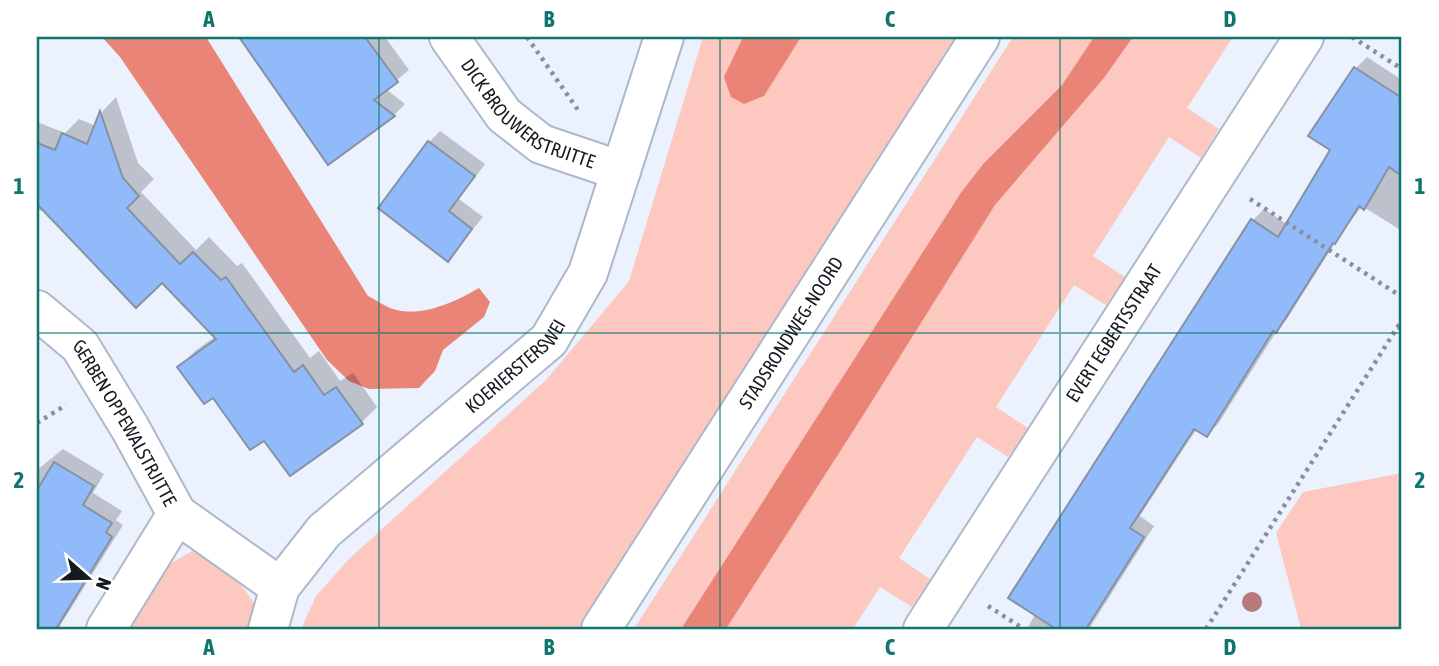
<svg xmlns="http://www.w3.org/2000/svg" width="1439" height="666" viewBox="0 0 1439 666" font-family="'Asap Condensed',sans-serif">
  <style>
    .green { fill: #fcc8c0 }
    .water { fill: #ea8476 }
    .shadow { fill: #0003 }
    .building { fill: #91bafa; stroke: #8691a3; stroke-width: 2 }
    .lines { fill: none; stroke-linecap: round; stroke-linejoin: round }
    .minor-casing { stroke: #adb8ca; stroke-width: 42 }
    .primary-casing { stroke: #adb8ca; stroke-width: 42 }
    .path { stroke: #8a909a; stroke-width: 4.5; stroke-dasharray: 3.5 5; stroke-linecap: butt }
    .minor { stroke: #fff; stroke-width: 38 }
    .primary { stroke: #fff; stroke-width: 38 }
    .tree { fill: #b8787b }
    .grid { fill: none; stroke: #0f766e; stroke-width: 2; stroke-opacity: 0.55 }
    .labels { text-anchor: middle; stroke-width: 5; stroke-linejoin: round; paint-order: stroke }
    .street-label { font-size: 19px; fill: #151920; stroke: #fff }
    .neatline { fill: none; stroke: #0f766e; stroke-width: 2.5 }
    .grid-label { font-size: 23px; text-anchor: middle; font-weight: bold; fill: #0f766e }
  </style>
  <rect width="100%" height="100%" fill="#ebf2fe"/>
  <path class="green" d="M 703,37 L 743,37 L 724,78 L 764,95 L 801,37 L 960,37 L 578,629 L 301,629 L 316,596 L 349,559 L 547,379 L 629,281 Z
    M 1013,37 L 1094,37 L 1062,85 L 984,163 L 962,191 L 681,629 L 634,629 Z
    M 1133,37 L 1233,37 L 1187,108 L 1219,129 L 1201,158 L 1169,137 L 1093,256 L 1125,277 L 1106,305 L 1074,285 L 996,407 L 1028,428 L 1008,457 L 977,437 L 899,558 L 930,579 L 912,607 L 880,587 L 853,629 L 726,629 L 859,422 L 995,205 L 1104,78 Z
    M 1402,473 L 1402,629 L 1301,629 L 1276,533 L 1303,492 Z
    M 192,551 C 228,570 243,580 261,617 L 257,629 L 128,629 L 170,564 Z"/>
  <path class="water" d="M 102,37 L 206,37 L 368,296 C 376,300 384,306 393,309 C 421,318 455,302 479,288 L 490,302 L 484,317 L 443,350 L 435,371 L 419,388 L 369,389 L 349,381 L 327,360 L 120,57 Z
    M 743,37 L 801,37 L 764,96 L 744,104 L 731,97 L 724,77 Z
    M 1094,37 L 1133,37 L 1104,78 L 995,205 L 859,422 L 726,629 L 681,629 L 962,191 L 984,163 L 1062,85 Z"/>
  <path class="shadow" d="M 241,37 L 385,37 L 409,70 L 386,89 L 405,104 L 394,115 L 328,163 Z
    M 1367,57 L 1402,80 L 1402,231 L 1362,206 L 1338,238 L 1287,319 L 1278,329 L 1218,424 L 1207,435 L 1197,429 L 1184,448 L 1140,516 L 1154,526 L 1089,629 L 1027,629 L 1252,221 L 1264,209 L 1288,225 L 1333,150 L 1356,68 Z
    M 116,97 L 138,163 L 154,179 L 141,192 L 196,250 L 209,237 L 237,266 L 242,263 L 310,358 L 319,351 L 340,381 L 353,373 L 377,407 L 362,422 L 264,438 L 180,367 L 195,351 L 216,336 L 162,281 L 100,234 L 37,209 L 37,122 L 65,133 L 79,119 L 96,126 L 102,112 Z
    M 440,131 L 485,164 L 459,199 L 483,217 L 448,260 L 429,142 Z
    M 63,449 L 104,474 L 93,493 L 122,511 L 116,520 L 123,525 L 58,629 L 37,629 L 37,470 Z"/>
  <path class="building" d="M 239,37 L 365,37 L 398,82 L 374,100 L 395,116 L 328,165 Z
    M 1354,67 L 1402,98 L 1402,176 L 1389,167 L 1364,210 L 1359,206 L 1335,244 L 1333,243 L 1276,333 L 1273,331 L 1207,437 L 1194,429 L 1130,528 L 1144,537 L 1086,629 L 1056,629 L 1008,598 L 1251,219 L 1278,237 L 1330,150 L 1308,136 Z
    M 100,111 L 123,178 L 139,196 L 127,208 L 180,264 L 193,252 L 221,280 L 226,277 L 294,372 L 303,365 L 324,395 L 336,387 L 363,424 L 290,476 L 264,441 L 250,450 L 213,398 L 204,404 L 177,367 L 216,339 L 162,283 L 136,308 L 37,204 L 37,143 L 55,150 L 62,133 L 87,144 Z
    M 428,141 L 475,176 L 449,211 L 472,229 L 448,262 L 378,208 Z
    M 54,462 L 94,486 L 83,505 L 112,523 L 106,532 L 112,537 L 56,629 L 37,629 L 37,490 Z"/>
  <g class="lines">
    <g class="minor-casing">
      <g id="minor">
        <path id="s1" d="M 449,37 L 504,115 L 541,144 L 621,171"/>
        <path id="s2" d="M 37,310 L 80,346 L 130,428 L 177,514 L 280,587"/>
        <path d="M 106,629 L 177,514"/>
        <path id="s3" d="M 268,629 L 280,587 L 324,531 L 549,340 L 588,273 L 664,37"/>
        <path id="s4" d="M 923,629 L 1304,37"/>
      </g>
    </g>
    <g class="primary-casing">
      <g id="primary">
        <path id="s5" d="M 601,629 L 980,37"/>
      </g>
    </g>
    <path class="path" d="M 527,37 L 578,110
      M 1352,37 L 1402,69
      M 1250,199 L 1402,297
      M 1399,326 L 1402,338
      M 37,423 L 66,405
      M 988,606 L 1024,629
      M 1206,629 L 1402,320"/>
    <use href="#minor" class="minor"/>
    <use href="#primary" class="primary"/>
  </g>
  <circle class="tree" cx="1252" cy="602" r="10"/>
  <path class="grid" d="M 379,37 L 379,629M 720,37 L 720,629M 1060,37 L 1060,629M 37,333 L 1402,333"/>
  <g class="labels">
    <g class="street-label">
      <text dy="7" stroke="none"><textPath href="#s1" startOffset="114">DICK BROUWERSTRJITTE</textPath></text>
      <text dy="7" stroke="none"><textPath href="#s5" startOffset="352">STADSRONDWEG-NOORD</textPath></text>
      <text dy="7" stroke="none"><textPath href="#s4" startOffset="352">EVERT EGBERTSSTRAAT</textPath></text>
      <text dy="7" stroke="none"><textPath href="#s3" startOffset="368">KOERIERSTERSWEI</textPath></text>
      <text dy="7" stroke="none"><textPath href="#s2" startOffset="145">GERBEN OPPEWALSTRJITTE</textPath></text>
    </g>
  </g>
  <rect width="1439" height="666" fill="none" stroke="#ffffff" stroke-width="77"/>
  <g transform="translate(88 578) rotate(110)" stroke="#ffffff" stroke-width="5" paint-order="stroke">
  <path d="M0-5L12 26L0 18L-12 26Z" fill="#151920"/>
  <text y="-10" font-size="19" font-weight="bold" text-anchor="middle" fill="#151920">N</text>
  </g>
  <rect x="38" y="38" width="1362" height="590" class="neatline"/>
  <g class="grid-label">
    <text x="209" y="27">A</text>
    <text x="549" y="27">B</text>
    <text x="890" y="27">C</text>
    <text x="1230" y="27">D</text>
    <text x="19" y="194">1</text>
    <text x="1420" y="194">1</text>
    <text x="19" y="488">2</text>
    <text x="1420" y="488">2</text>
    <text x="209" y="655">A</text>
    <text x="549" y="655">B</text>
    <text x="890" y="655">C</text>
    <text x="1230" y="655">D</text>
  </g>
</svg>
